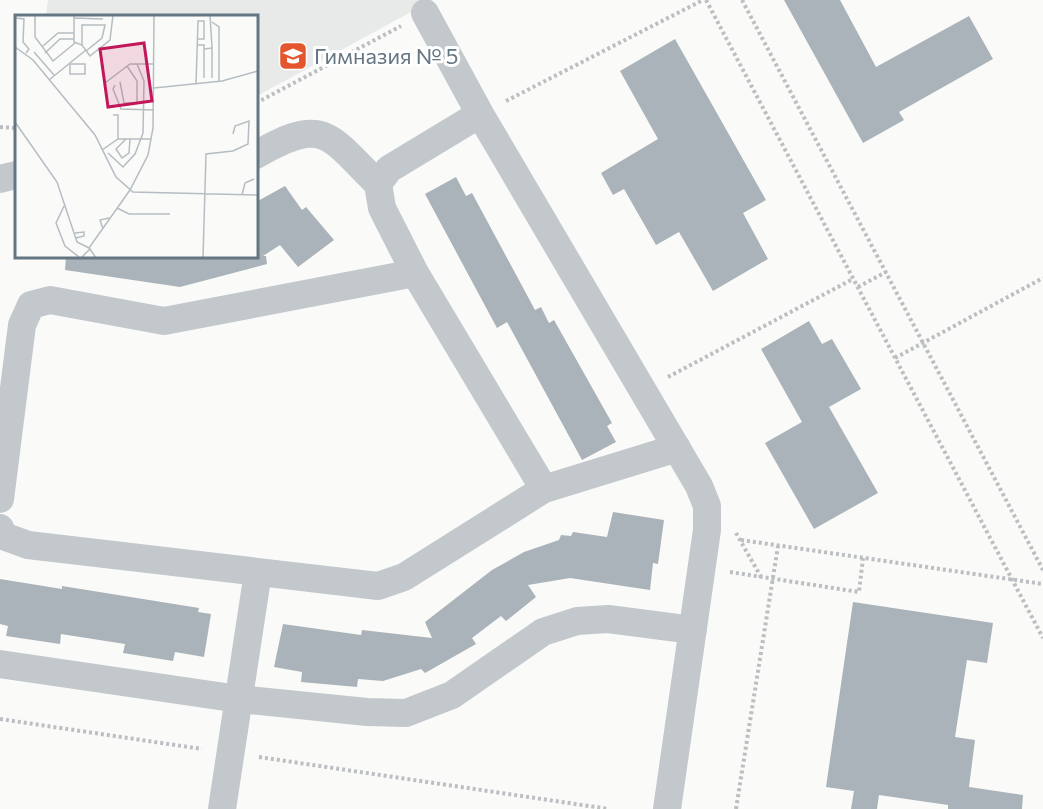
<svg xmlns="http://www.w3.org/2000/svg" width="1043" height="809" viewBox="0 0 1043 809" font-family="Commissioner,sans-serif">
  <style>
    .built { fill: #e8e9e9 }
    .building { fill: #aab3b9 }
    .lines { fill: none; stroke-linecap: round; stroke-linejoin: round }
    .path { stroke: #bbbfc2; stroke-width: 4; stroke-dasharray: 3 3; stroke-linecap: butt }
    .minor { stroke: #c3c8cc; stroke-width: 28 }
    .labels { text-anchor: middle; stroke-width: 6; stroke-linejoin: round; paint-order: stroke }
    .poi-label { font-size: 22px; fill: #657683; stroke: #fff; text-anchor: start }
    .inset-road { fill: none; stroke: #b5bdc2; stroke-width: 1.5 }
    .view { fill: #c2185b; fill-opacity: 0.15; stroke: #c2185b; stroke-width: 3 }
    .inset-edge { fill: none; stroke: #657683; stroke-width: 3 }
  </style>
  <rect width="100%" height="100%" fill="#fafaf8"/>
  <path class="built" d="M 48,0 L 433,0 L 257,96 L 256,16 L 46,16 Z"/>
  <path class="building" d="M 784,0 L 840,0 L 876,67 L 969,16 L 993,59 L 899,112 L 904,120 L 863,143 Z
    M 675,39 L 766,200 L 743,213 L 768,259 L 713,291 L 679,232 L 656,245 L 624,189 L 613,195 L 601,173 L 658,139 L 620,71 Z
    M 456,177 L 466,196 L 472,193 L 535,310 L 541,307 L 549,323 L 554,320 L 612,423 L 607,426 L 616,442 L 582,460 L 507,322 L 497,328 L 425,194 Z
    M 285,186 L 302,210 L 306,207 L 334,240 L 298,267 L 280,245 L 263,256 L 266,256 L 267,264 L 180,287 L 65,270 L 66,256 L 256,256 L 256,202 Z
    M 809,321 L 822,344 L 832,339 L 861,389 L 829,407 L 878,493 L 814,529 L 765,443 L 802,422 L 761,349 Z
    M 613,512 L 664,520 L 658,564 L 653,563 L 650,590 L 570,578 L 528,585 L 536,597 L 506,621 L 501,616 L 472,638 L 476,644 L 425,673 L 421,669 L 383,681 L 358,679 L 357,687 L 301,682 L 302,672 L 274,667 L 283,624 L 361,635 L 362,630 L 432,638 L 425,622 L 492,570 L 524,552 L 559,540 L 561,535 L 571,536 L 573,532 L 607,537 Z
    M 0,579 L 62,589 L 62,586 L 199,608 L 198,612 L 211,614 L 204,657 L 175,652 L 173,661 L 123,653 L 125,644 L 61,634 L 60,644 L 6,636 L 8,626 L 0,624 Z
    M 853,602 L 993,623 L 987,663 L 967,660 L 955,737 L 975,740 L 969,787 L 1023,795 L 1022,809 L 948,809 L 948,805 L 879,795 L 877,809 L 851,809 L 854,791 L 826,787 Z"/>
  <g class="lines">
    <path class="path" d="M 706,0 L 1043,638
      M 742,0 L 1043,570
      M 506,101 L 703,0
      M 256,103 L 401,26
      M 0,127 L 16,128
      M 858,287 L 886,272
      M 895,358 L 1043,278
      M 668,377 L 853,279
      M 736,533 L 761,577
      M 741,540 L 1043,584
      M 730,572 L 859,592 L 863,558
      M 0,719 L 202,749
      M 259,757 L 609,809
      M 736,809 L 778,546"/>
    <path class="minor" d="M 425,13 L 480,114 L 699,486 L 707,506 L 707,530 L 667,809
      M 480,114 L 389,169 L 378,184 L 382,208 L 415,273 L 544,489
      M 256,155 C 324,115 328,135 378,184
      M 0,179 L 16,175
      M 0,499 L 22,325 L 31,305 L 50,300 L 164,321 L 415,273
      M 0,528 L 3,536 L 28,545 L 378,586 L 404,577 L 544,489 L 677,448
      M 0,664 L 239,699 L 367,712 L 406,713 L 452,695 L 543,632 L 577,621 L 608,619 L 693,630
      M 222,809 L 258,572"/>
  </g>
  <defs>
    <g id="school-square" transform="scale(1.5)"><rect x="-9" y="-9" width="18" height="18" rx="4" fill="#e4572e" stroke="#fff"/><path d="M0-5L7-2L0 1L-7-2ZM-4 1L0 2.5L4 1V4Q0 6-4 4Z" fill="#fff"/></g>
  </defs>
  <g fill-rule="evenodd">
    <use href="#school-square" x="293" y="56"/>
  </g>
  <g class="labels">
    <g class="poi-label">
      <text x="314" y="64">Гимназия № 5</text>
    </g>
  </g>
  <g transform="translate(15 15)">
    <rect width="243" height="243" fill="#fafaf8"/>
    <path class="inset-road" d="M 20,0 L 20,22 L 38,46 L 60,28M 59,0 L 59,27 L 67,30 L 75,41 L 95,25 L 98,0M 195,0 L 197,33M 0,3 L 9,4 L 8,27 L 14,34 L 11,38M 59,3 L 88,4M 197,7 L 204,12 L 204,66M 67,30 L 67,10 L 90,10 L 87,23 L 71,36M 182,30 L 189,30 L 189,63M 28,31 L 43,18 L 59,18M 0,32 L 18,45 L 80,120 L 101,162 L 118,177 L 243,180M 189,34 L 197,33 L 197,63M 19,37 L 39,60M 30,38 L 45,24 L 59,24M 55,48 L 55,59 L 70,59 L 70,49 L 56,49M 34,65 L 71,35M 105,67 L 109,88 L 122,88 L 122,66 L 112,51M 90,68 L 115,49 L 139,49M 181,69 L 183,6 L 189,6 L 189,24 L 183,24M 100,70 L 98,74 L 106,94 L 139,95M 139,73 L 207,66 L 243,56M 98,100 L 103,100 L 103,124M 0,107 L 42,167 L 62,227 L 74,233 L 115,175 L 133,140 L 138,113 L 139,0M 111,124 L 101,134 L 107,143 L 114,138 L 115,124M 87,135 L 103,124 L 136,124M 93,138 L 108,152 L 120,139 L 128,118 L 129,66 L 122,49M 227,180 L 230,168 L 239,164M 49,191 L 41,208 L 50,231 L 64,242M 102,193 L 114,199 L 155,199M 88,214 L 85,205 L 94,203M 60,218 L 69,217 L 69,221 L 61,223M 66,243 L 75,234 L 81,243M 188,243 L 191,139 L 218,136 L 233,129 L 234,106 L 220,111 L 218,119"/>
    <path class="view" d="M 129,28 L 137,86 L 93,92 L 85,34 Z"/>
    <rect width="243" height="243" class="inset-edge"/>
  </g>
</svg>
